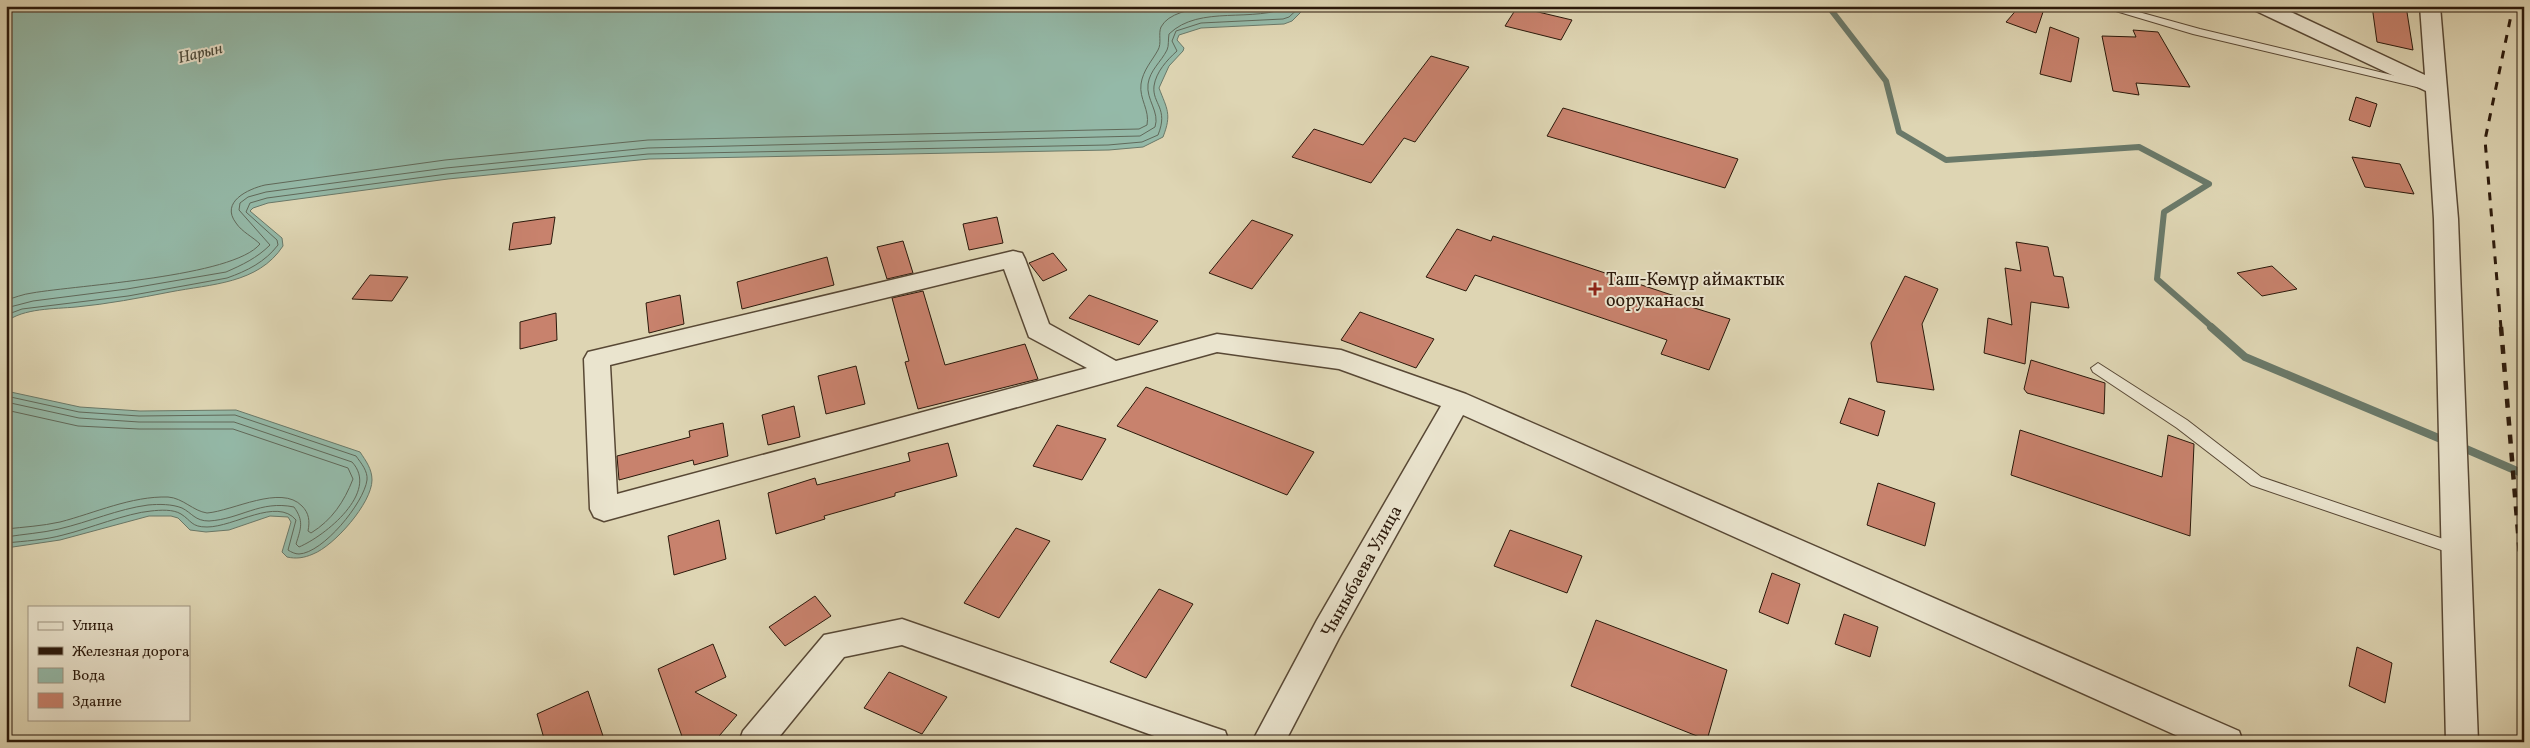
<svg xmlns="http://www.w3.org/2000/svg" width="2530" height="748" viewBox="0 0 2530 748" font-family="Vollkorn,serif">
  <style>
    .water { fill: #94b9a8; stroke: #6a7969 }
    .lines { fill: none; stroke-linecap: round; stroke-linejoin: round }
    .shore { stroke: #60695a; stroke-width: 1 }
    .stream-far1 { stroke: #6a7969; stroke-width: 6 }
    .stream { stroke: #6a7969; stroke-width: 8 }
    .building { fill: #c8826d; stroke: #2b190b }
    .lane-casing { stroke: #584835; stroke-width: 2 }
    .street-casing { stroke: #584835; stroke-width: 3 }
    .lane { fill: #eae4ce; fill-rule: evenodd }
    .street { fill: #eae4ce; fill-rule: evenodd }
    .rail-far1 { stroke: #2b190b; stroke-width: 3; stroke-dasharray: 8 8; stroke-linecap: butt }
    .rail { stroke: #2b190b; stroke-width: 4.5; stroke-dasharray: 9 9; stroke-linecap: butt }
    .poi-dot { fill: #8f2418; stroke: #eae4ce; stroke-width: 2 }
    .labels { text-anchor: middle; stroke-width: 4; stroke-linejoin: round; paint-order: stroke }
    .far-water-label { font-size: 16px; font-style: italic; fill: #4a493a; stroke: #eae4ce }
    .poi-label { font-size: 18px; fill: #2b190b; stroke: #eae4ce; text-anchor: start }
    .street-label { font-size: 18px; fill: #2b190b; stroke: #eae4ce }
  </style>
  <rect width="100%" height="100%" fill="#ded5b3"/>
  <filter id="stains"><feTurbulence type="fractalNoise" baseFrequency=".004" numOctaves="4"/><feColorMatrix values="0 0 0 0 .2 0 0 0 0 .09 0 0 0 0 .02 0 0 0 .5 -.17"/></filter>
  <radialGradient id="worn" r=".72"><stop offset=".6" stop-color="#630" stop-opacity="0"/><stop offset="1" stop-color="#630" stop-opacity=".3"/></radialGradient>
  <path class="water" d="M 6,6 L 1307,6 L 1292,21 L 1284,24 L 1201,28 L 1179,35 L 1177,40 L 1184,48 L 1183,51 L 1169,66 L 1159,88 C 1167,109 1172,114 1163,137 L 1143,147 L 1109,150 L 649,159 L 448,179 L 268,203 L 253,208 L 250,211 L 282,238 L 283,246 C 258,284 211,284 170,292 C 139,298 108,304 76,307 C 55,309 23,308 6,322 Z
    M 6,391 L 80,407 L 140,411 L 236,410 L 360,452 C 366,461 372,469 372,480 C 372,503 334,546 313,554 C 304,558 296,559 287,557 L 282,552 L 291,522 L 288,517 L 270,516 L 229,530 L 206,532 L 190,530 L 178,518 L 171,516 L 149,516 L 60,540 L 6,548 Z"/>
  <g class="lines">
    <path class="shore" d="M 6,300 C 14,298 23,294 32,293 C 78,285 233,277 260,244 C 253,237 242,232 236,223 C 220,202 248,189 265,185 L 445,160 L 648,140 L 1139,129 L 1147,125 C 1150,110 1139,99 1141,84 C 1143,70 1152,61 1158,50 C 1162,43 1158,34 1161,27 C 1175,0 1249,7 1275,6
      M 6,308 L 33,301 L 127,289 L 226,272 C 242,265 257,258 270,245 L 239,210 L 240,203 L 248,197 L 266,192 L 446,168 L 648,148 L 1140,136 L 1155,127 C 1160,112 1146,100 1148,84 C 1150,70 1161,62 1167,50 C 1169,46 1168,39 1169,34 C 1200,4 1253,24 1291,6
      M 6,315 L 22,309 L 128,296 L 227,278 C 247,271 265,262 278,245 L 277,240 L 246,212 L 250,203 L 267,198 L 447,174 L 648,154 L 1108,145 L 1142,142 L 1158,135 C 1169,108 1152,104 1154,86 C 1156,72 1167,60 1177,51 L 1172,41 L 1176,31 L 1201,23 L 1283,19 L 1289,17 L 1301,6
      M 6,396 L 79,412 L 139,416 L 235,415 L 356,456 C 361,463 368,471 367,480 C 364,503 323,553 299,554 C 295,554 291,552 288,550 L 296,520 C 277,497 234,527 207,527 C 191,527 192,521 181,514 C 173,509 160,510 151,511 C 127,513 88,529 63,535 C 45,540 25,541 6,543
      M 6,402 L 79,418 L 139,422 L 234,422 L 352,462 C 380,492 325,536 299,547 L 296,544 C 301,528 304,521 294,507 C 260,500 241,519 209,521 C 195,521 192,513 182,508 C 172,504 159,504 148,505 C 118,509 89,522 59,529 C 42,533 24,534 6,537
      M 6,410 L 78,426 L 139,429 L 233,429 L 348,468 L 353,479 C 344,502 332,520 311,533 L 308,531 C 310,521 309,513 302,506 C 281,484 233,511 207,513 C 193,511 183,498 168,497 C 131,496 95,513 60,522 C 42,526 24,527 6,529"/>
    <path class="stream-far1" d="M 1828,6 L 1886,81 L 1899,132 L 1946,160 L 2139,147 L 2209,184 L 2164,212 L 2157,279 L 2213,328"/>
    <path class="stream" d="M 2211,327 L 2245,357 L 2448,442
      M 2459,446 L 2524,474"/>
  </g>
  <path class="building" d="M 2020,6 L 2045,6 L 2036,33 L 2006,22 Z
    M 2372,6 L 2406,6 L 2413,50 L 2377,42 Z
    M 1517,7 L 1572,20 L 1561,40 L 1505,26 Z
    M 2050,27 L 2079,38 L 2071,82 L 2040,74 Z
    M 2133,30 L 2158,32 L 2190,87 L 2136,83 L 2139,95 L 2113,91 L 2102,36 L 2136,37 Z
    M 1431,56 L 1469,67 L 1415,142 L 1404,138 L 1371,183 L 1292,157 L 1314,129 L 1363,145 Z
    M 2356,97 L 2377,104 L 2370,127 L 2349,120 Z
    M 1563,108 L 1738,159 L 1725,188 L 1547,136 Z
    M 2352,157 L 2400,164 L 2414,194 L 2365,187 Z
    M 555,217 L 551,244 L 509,250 L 513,223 Z
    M 997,217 L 1003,243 L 969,250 L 963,224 Z
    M 1252,220 L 1293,235 L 1252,289 L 1209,273 Z
    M 1457,229 L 1491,241 L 1493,236 L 1690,301 L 1688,306 L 1730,319 L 1709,370 L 1661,354 L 1667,340 L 1475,275 L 1466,291 L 1426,277 Z
    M 903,241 L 913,273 L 887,279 L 877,247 Z
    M 2016,242 L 2048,247 L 2054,276 L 2063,277 L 2069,308 L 2031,302 L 2025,364 L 1984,353 L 1988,318 L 2012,325 L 2005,268 L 2021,271 Z
    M 1053,253 L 1067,270 L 1043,281 L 1029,263 Z
    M 827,257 L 834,285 L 742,309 L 737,282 Z
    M 2272,266 L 2297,289 L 2262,296 L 2237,273 Z
    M 370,275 L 408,277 L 392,301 L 352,299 Z
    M 1905,276 L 1938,289 L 1922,324 L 1934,390 L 1877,382 L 1871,343 Z
    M 923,291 L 945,365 L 1025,344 L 1038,379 L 918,409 L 905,362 L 909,361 L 892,298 Z
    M 680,295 L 684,324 L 649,333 L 646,303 Z
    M 1089,295 L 1158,321 L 1139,345 L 1069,318 Z
    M 1360,312 L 1434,339 L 1416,368 L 1341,340 Z
    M 556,313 L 557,340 L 520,349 L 520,322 Z
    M 2031,360 L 2105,383 L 2104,414 L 2027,393 L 2024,389 Z
    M 856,366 L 865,404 L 826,414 L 818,376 Z
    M 1146,387 L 1314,452 L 1287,495 L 1117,426 Z
    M 1849,398 L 1885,411 L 1878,436 L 1840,423 Z
    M 794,406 L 800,437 L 768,445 L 762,415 Z
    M 723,423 L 728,456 L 694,465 L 693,460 L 619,480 L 617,456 L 690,437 L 689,431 Z
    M 1057,425 L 1106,439 L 1082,480 L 1033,466 Z
    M 2020,430 L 2162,477 L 2168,435 L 2194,444 L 2190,536 L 2011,475 Z
    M 948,443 L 957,476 L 895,493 L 895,496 L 824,516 L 825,519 L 776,534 L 768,493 L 815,478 L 817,485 L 910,461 L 908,453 Z
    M 1878,483 L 1935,503 L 1925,546 L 1867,525 Z
    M 719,520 L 726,559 L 674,575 L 668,536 Z
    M 1016,528 L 1050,541 L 999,618 L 964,603 Z
    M 1510,530 L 1582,556 L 1567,593 L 1494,566 Z
    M 1772,573 L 1800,584 L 1788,624 L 1759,612 Z
    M 1159,589 L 1193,604 L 1146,678 L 1110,662 Z
    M 815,596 L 831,616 L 785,646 L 769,627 Z
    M 1844,614 L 1878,627 L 1870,657 L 1835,644 Z
    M 1596,620 L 1727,670 L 1707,740 L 1571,686 Z
    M 713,644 L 726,677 L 695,692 L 737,715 L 714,742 L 684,742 L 658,669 Z
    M 2357,647 L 2392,663 L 2385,703 L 2349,686 Z
    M 889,672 L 947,697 L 922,734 L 864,708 Z
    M 588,691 L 603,736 L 591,742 L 545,742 L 537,714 Z"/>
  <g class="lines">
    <g class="lane-casing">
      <path id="lane" d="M 2099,6 L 2117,6 L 2200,29 L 2421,82 L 2427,85 L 2421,88 L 2193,34 Z
        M 2098,363 L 2187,420 L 2261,477 L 2461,545 L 2464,549 L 2461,553 L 2456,555 L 2251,485 L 2177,428 L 2093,372 L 2091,368 Z"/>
    </g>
    <g class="street-casing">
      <path id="street" d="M 2251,6 L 2278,6 L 2425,75 L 2420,6 L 2440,6 L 2458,219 L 2478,742 L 2446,742 L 2434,219 L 2426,91 L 2254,10 Z
        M 1013,251 L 1022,253 L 1025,259 L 1049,324 L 1116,361 L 1217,334 L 1341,350 L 1466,394 L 2239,731 L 2243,742 L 2191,742 L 1463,415 L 1339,638 L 1285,742 L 1252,742 L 1317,620 L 1441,406 L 1339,369 L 1217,352 L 604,521 L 594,517 L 590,509 L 584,359 L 588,352 ZM 1004,269 L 1029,337 L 1087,368 L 617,494 L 610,365 Z
        M 902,619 L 1213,727 L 1225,731 L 1229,742 L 1171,742 L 902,645 L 844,657 L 775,742 L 739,742 L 743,731 L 824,635 Z"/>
    </g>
    <use href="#lane" class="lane"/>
    <use href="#street" class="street"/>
    <path class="rail-far1" d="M 2501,328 L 2485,140 L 2513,6"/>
    <path class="rail" d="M 2501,327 L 2524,604"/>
  </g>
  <path class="poi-dot" d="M1592.5 281.5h5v5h5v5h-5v5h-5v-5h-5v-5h5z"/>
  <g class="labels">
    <g class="far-water-label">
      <text transform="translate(200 52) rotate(-13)" y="6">Нарын</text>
    </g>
    <g class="poi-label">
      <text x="1606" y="285">Таш-Көмүр аймактык<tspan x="1606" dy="21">ооруканасы</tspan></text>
    </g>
    <g class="street-label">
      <text transform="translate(1361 571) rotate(-61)" y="6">Чыныбаева Улица</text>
    </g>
  </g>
  <rect width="2530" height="748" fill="none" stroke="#ded5b3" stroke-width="25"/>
  <rect x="8" y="8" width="2515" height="733" fill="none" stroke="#2b190b" stroke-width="2.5"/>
  <rect x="12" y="12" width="2505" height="723" fill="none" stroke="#2b190b"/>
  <rect x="28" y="606" width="162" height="115" fill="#eae4ce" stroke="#9e9380"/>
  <rect x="38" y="622" width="25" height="8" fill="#eae4ce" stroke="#9e9380"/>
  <text x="72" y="630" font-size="15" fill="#2b190b">Улица</text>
  <rect x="38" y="647" width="25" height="8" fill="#2b190b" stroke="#9e9380"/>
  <text x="72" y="656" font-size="15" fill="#2b190b">Железная дорога</text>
  <rect x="38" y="668" width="25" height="15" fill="#94b9a8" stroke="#9e9380"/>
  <text x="72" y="680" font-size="15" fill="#2b190b">Вода</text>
  <rect x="38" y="693" width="25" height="15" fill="#c8826d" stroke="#9e9380"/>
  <text x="72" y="706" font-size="15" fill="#2b190b">Здание</text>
  <rect width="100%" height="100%" filter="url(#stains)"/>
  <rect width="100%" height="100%" fill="url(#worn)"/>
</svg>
